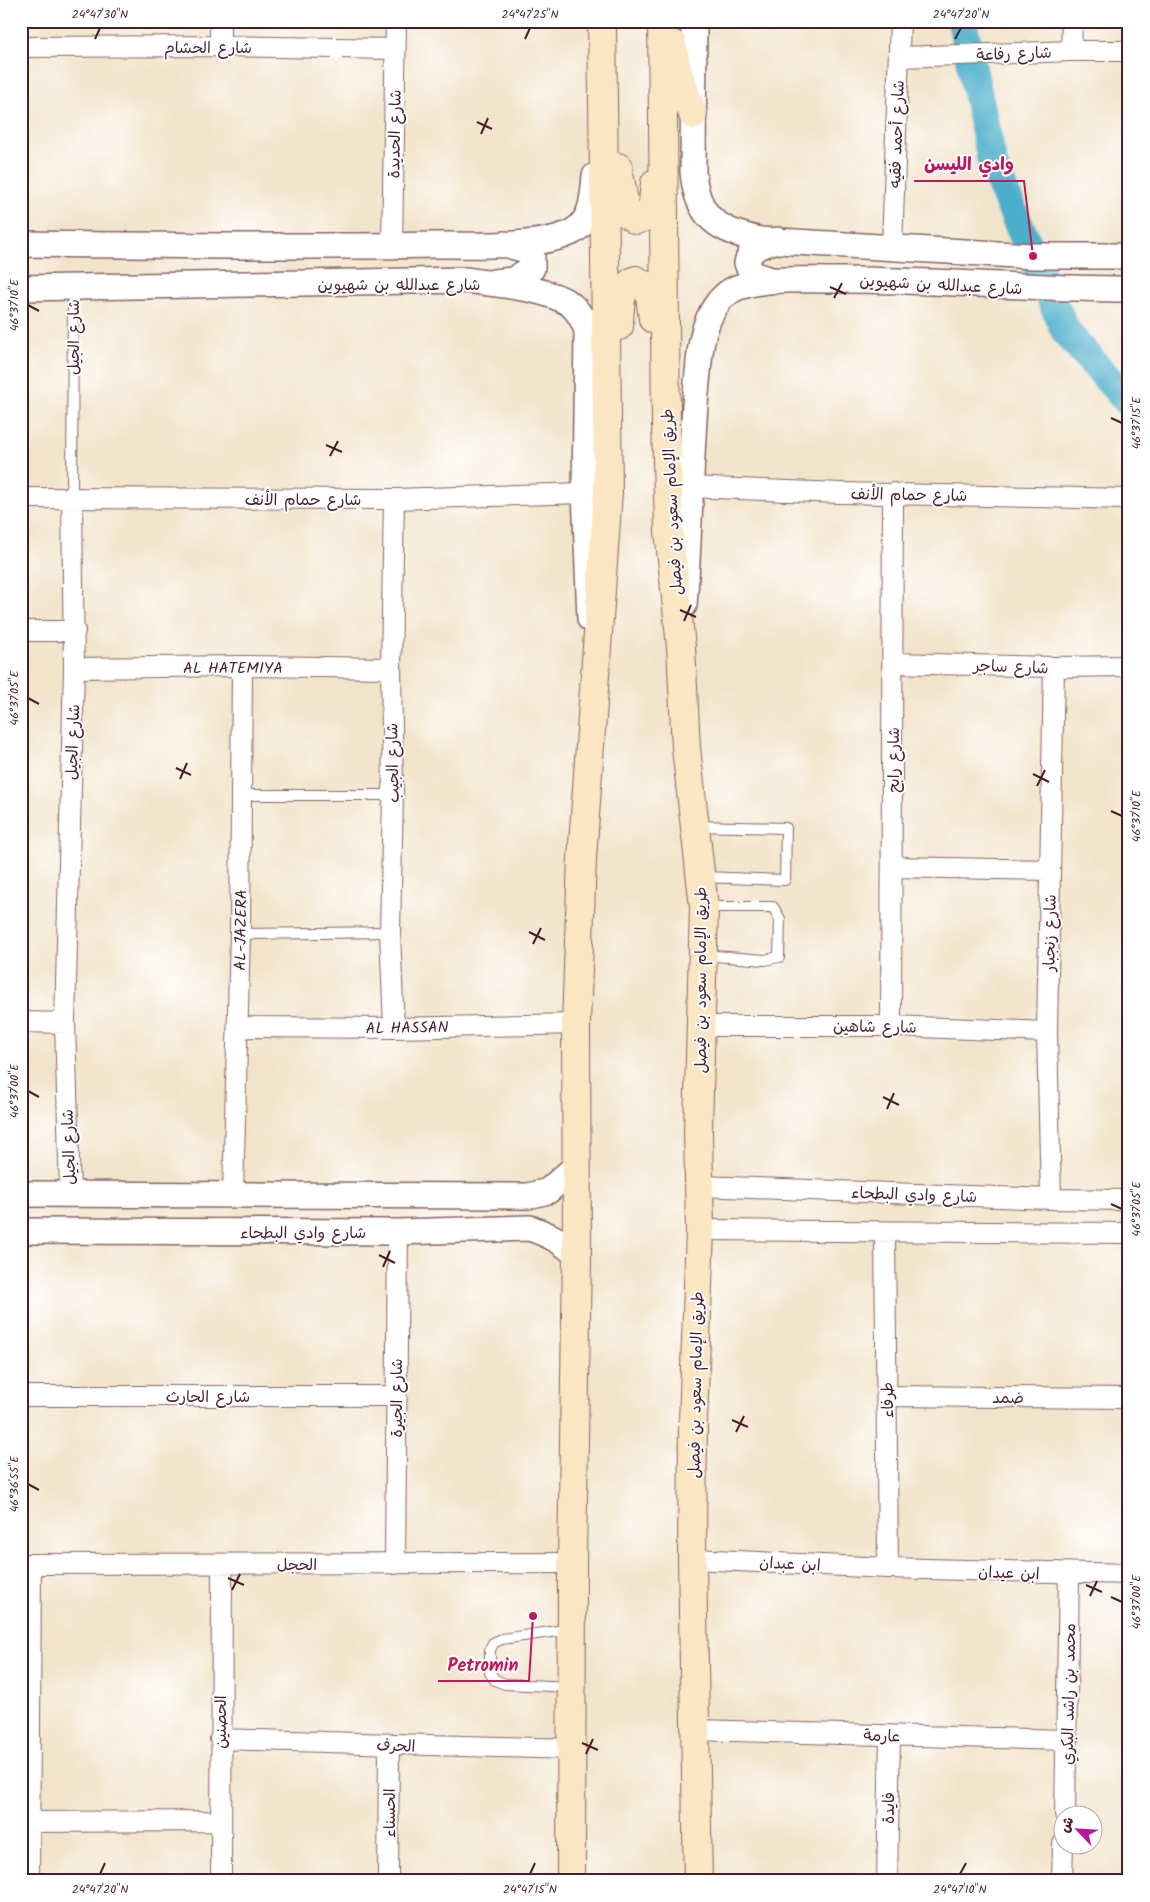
<svg xmlns="http://www.w3.org/2000/svg" width="1150" height="1902" viewBox="0 0 1150 1902" font-family="Kalam,'Playpen Sans Arabic',sans-serif">
  <style>
    .lines { fill: none; stroke-linecap: round; stroke-linejoin: round }
    .river { stroke: #4baeca; stroke-width: 30 }
    .service-casing { stroke: #856463; stroke-width: 12 }
    .minor-casing { stroke: #856463; stroke-width: 22 }
    .tertiary-casing { stroke: #856463; stroke-width: 28 }
    .secondary-casing { stroke: #856463; stroke-width: 30 }
    .service { stroke: #fff; stroke-width: 10 }
    .minor { stroke: #fff; stroke-width: 20 }
    .tertiary { stroke: #fff; stroke-width: 25 }
    .secondary { stroke: #fbe6c3; stroke-width: 28 }
    .ticks { fill: none; stroke: #4a1f2b; stroke-width: 2 }
    .labels { text-anchor: middle; stroke-width: 4; stroke-linejoin: round; paint-order: stroke }
    .street-label { font-size: 16px; fill: #4a1f2b; stroke: #fff }
    .leader { fill: none; stroke: #c2185b; stroke-width: 2 }
    .callout-dot { fill: #c2185b; stroke: #fff; stroke-width: 2 }
    .callout-label { font-size: 18px; text-anchor: middle; font-weight: bold; fill: #c2185b; stroke: #fff; stroke-width: 4; stroke-linejoin: round; paint-order: stroke }
    .neatline { fill: none; stroke: #4a1f2b; stroke-width: 2 }
    .ticks-label { font-size: 12px; text-anchor: middle; fill: #4a1f2b }
  </style>
  <rect width="100%" height="100%" fill="#fff"/>
  <filter id="ink" filterUnits="userSpaceOnUse"><feTurbulence type="fractalNoise" baseFrequency=".02" numOctaves="2"/><feDisplacementMap in="SourceGraphic" scale="10" xChannelSelector="R" yChannelSelector="G"/><feConvolveMatrix kernelMatrix="1 2 1 2 8 2 1 2 1" color-interpolation-filters="sRGB"/></filter>
  <filter id="wash" filterUnits="userSpaceOnUse"><feTurbulence type="fractalNoise" baseFrequency=".0096" numOctaves="4" result="noise"/><feDisplacementMap in="SourceGraphic" scale="20" xChannelSelector="R" yChannelSelector="G"/><feGaussianBlur stdDeviation="1.12" result="paint"/><feColorMatrix in="noise" values="0 0 0 0 0 0 0 0 0 0 0 0 0 0 0 0 0 1.4 0 .05"/><feComposite in="paint" operator="in"/></filter>
  <g filter="url(#wash)">
    <rect width="100%" height="100%" fill="#f2e4ca"/>
    <g class="lines">
      <path class="river" d="M 962,21 L 993,166 L 1066,332 L 1129,403"/>
    </g>
  </g>
  <g filter="url(#ink)">
    <g class="lines">
      <g class="service-casing">
        <path id="service" d="M 72,498 L 73,289
          M 241,795 L 393,795
          M 696,826 L 786,828 L 785,880 L 702,877
          M 240,934 L 390,932
          M 703,955 L 765,960 L 779,957 L 780,919 L 773,907 L 706,907
          M 571,1629 L 502,1639 L 493,1643 L 490,1650 L 490,1673 L 495,1680 L 505,1684 L 571,1687"/>
      </g>
      <g class="minor-casing">
        <path id="minor" d="M 220,46 L 220,21
          M 21,47 L 220,46 L 395,49
          M 1071,51 L 1072,21
          M 900,57 L 1071,51 L 1129,51
          M 392,246 L 396,21
          M 892,247 L 900,21
          M 689,487 L 841,493 L 1129,499
          M 21,498 L 394,499 L 585,493
          M 21,631 L 75,631
          M 893,663 L 1054,667 L 1129,666
          M 74,668 L 242,666 L 391,668
          M 892,867 L 1050,870
          M 21,1022 L 65,1023
          M 702,1026 L 891,1026 L 1047,1032
          M 891,1026 L 893,493
          M 238,1027 L 394,1028 L 576,1024
          M 394,1028 L 390,932 L 393,795 L 391,668 L 394,499
          M 699,1186 L 1051,1199 L 1129,1200
          M 70,1194 L 65,1023 L 74,668 L 72,498
          M 233,1195 L 240,934 L 242,666
          M 1051,1199 L 1047,1032 L 1054,667
          M 700,1230 L 1129,1233
          M 885,1232 L 888,1568
          M 21,1396 L 395,1396
          M 887,1396 L 1129,1398
          M 692,1559 L 888,1568 L 1129,1574
          M 21,1564 L 572,1563
          M 395,1564 L 398,1232
          M 695,1730 L 1068,1740
          M 220,1739 L 572,1749
          M 1065,1814 L 1069,1573
          M 21,1822 L 221,1821
          M 29,1881 L 31,1564
          M 221,1881 L 222,1564
          M 388,1881 L 389,1745
          M 887,1881 L 890,1735
          M 1062,1881 L 1063,1844"/>
      </g>
      <g class="tertiary-casing">
        <path id="tertiary" d="M 694,21 L 693,172 C 697,218 718,231 761,240 L 1033,256 L 1129,256
          M 21,244 C 159,245 296,248 434,245 C 470,245 541,248 572,232 C 593,221 593,196 595,176
          M 775,281 L 752,274 L 747,263 C 750,246 764,244 778,240
          M 494,282 L 513,280 L 532,268 L 532,255 L 526,250 L 504,244
          M 21,288 L 466,280 C 496,285 545,287 570,304 C 579,311 583,320 587,330 L 585,493 L 590,619
          M 684,605 C 690,534 690,463 696,393 C 699,367 699,335 712,312 C 718,301 727,291 739,287 C 769,277 803,280 833,280 C 932,279 1030,289 1129,289
          M 21,1194 L 528,1196 L 548,1191 L 575,1167
          M 21,1231 L 398,1232 L 530,1228 C 549,1235 563,1241 577,1256"/>
      </g>
      <g class="secondary-casing">
        <path id="secondary" d="M 662,21 L 666,424 L 669,531 L 681,647 L 686,748 L 704,907 L 698,1131 L 700,1230 L 693,1422 L 692,1559 L 698,1881
          M 672,44 L 677,69 L 693,115
          M 618,167 L 626,213 L 636,220 L 649,216 L 652,211 L 655,183
          M 619,326 C 620,309 618,287 636,280 L 649,288 L 653,319
          M 571,1881 L 572,1563 L 577,1256 L 576,1024 L 582,858 L 608,492 L 602,21"/>
      </g>
      <use href="#service" class="service"/>
      <use href="#minor" class="minor"/>
      <use href="#tertiary" class="tertiary"/>
      <use href="#secondary" class="secondary"/>
    </g>
  </g>
  <path class="ticks" d="M 95,39 L 100,28M 525,39 L 530,28M 955,39 L 961,28M 477,122 L 492,129M 481,134 L 488,118M 830,287 L 846,294M 834,298 L 842,283M 28,305 L 39,311M 1111,418 L 1122,423M 326,445 L 342,452M 330,456 L 338,441M 680,610 L 696,617M 684,621 L 691,605M 28,698 L 39,704M 176,768 L 191,775M 1033,774 L 1049,782M 180,779 L 187,763M 1037,786 L 1045,770M 1111,811 L 1122,816M 529,932 L 545,940M 533,944 L 541,928M 28,1091 L 39,1097M 883,1097 L 899,1105M 887,1109 L 894,1093M 1111,1204 L 1122,1209M 379,1255 L 395,1263M 383,1267 L 390,1251M 732,1420 L 748,1427M 736,1432 L 744,1416M 28,1484 L 39,1490M 228,1578 L 244,1585M 1086,1585 L 1102,1592M 232,1590 L 240,1574M 1090,1596 L 1097,1581M 1111,1597 L 1122,1602M 582,1743 L 598,1750M 586,1754 L 593,1739M 100,1874 L 105,1863M 530,1874 L 535,1863M 960,1874 L 966,1863"/>
  <g class="labels">
    <g class="street-label">
      <text x="208" y="53">شارع الحشام</text>
      <text transform="translate(1014 53) rotate(-2)" y="6">شارع رفاعة</text>
      <text transform="translate(394 134) rotate(-89)" y="6">شارع الحديدة</text>
      <text transform="translate(896 134) rotate(-88)" y="6">شارع أحمد فقيه</text>
      <text x="399" y="290">شارع عبدالله بن شهيوين</text>
      <text transform="translate(941 284) rotate(3)" y="6">شارع عبدالله بن شهيوين</text>
      <text transform="translate(73 337) rotate(-90)" y="6">شارع الجيل</text>
      <text transform="translate(909 494) rotate(1)" y="6">شارع حمام الأنف</text>
      <text x="303" y="505">شارع حمام الأنف</text>
      <text transform="translate(671 502) rotate(-93)" y="6">طريق الإمام سعود بن فيصل</text>
      <text transform="translate(1011 666) rotate(2)" y="6">شارع ساجر</text>
      <text x="233" y="673">AL HATEMIYA</text>
      <text transform="translate(72 742) rotate(-88)" y="6">شارع الجيل</text>
      <text transform="translate(893 760) rotate(-90)" y="6">شارع رابح</text>
      <text transform="translate(392 763) rotate(-91)" y="6">شارع الجيب</text>
      <text transform="translate(240 930) rotate(-89)" y="6">AL-JAZERA</text>
      <text transform="translate(1049 933) rotate(-89)" y="6">شارع زنجبار</text>
      <text transform="translate(700 980) rotate(-90)" y="6">طريق الإمام سعود بن فيصل</text>
      <text transform="translate(875 1026) rotate(1)" y="6">شارع شاهين</text>
      <text transform="translate(407 1027) rotate(-1)" y="6">AL HASSAN</text>
      <text transform="translate(68 1147) rotate(-92)" y="6">شارع الجيل</text>
      <text transform="translate(914 1194) rotate(2)" y="6">شارع وادي البطحاء</text>
      <text x="303" y="1238">شارع وادي البطحاء</text>
      <text transform="translate(695 1385) rotate(-89)" y="6">طريق الإمام سعود بن فيصل</text>
      <text x="208" y="1402">شارع الحارث</text>
      <text x="1008" y="1403">ضمد</text>
      <text transform="translate(396 1398) rotate(-90)" y="6">شارع الجيرة</text>
      <text transform="translate(887 1400) rotate(-91)" y="6">طرفاء</text>
      <text transform="translate(790 1563) rotate(3)" y="6">ابن عبدان</text>
      <text x="297" y="1570">الحجل</text>
      <text transform="translate(1009 1572) rotate(2)" y="6">ابن عيدان</text>
      <text transform="translate(1068 1694) rotate(-89)" y="6">محمد بن راشد البكري</text>
      <text transform="translate(220 1722) rotate(-90)" y="6">الحصنين</text>
      <text transform="translate(882 1735) rotate(2)" y="6">عارمة</text>
      <text transform="translate(396 1745) rotate(2)" y="6">الحرف</text>
      <text transform="translate(888 1808) rotate(-89)" y="6">فايدة</text>
      <text transform="translate(389 1813) rotate(-90)" y="6">الحسناء</text>
    </g>
  </g>
  <path class="leader" d="M1033 256L1024 181H914M533 1616L529 1681H438"/>
  <g class="callout-dot">
    <circle cx="1033" cy="256" r="5"/>
    <circle cx="533" cy="1616" r="5"/>
  </g>
  <g class="callout-label">
    <text x="969" y="170">وادي الليسن</text>
    <text x="483" y="1671">Petromin</text>
  </g>
  <rect width="1150" height="1902" fill="none" stroke="#fff" stroke-width="55"/>
  <g transform="translate(1078 1830) rotate(295)"><circle r="24" fill="#ffffff" stroke="#b7a5aa"/>
  <path d="M0-4L9 19L0 12L-9 19Z" fill="#b5179e"/>
  <text y="-8" font-size="14" font-weight="bold" text-anchor="middle" fill="#4a1f2b">ش</text>
  </g>
  <rect x="28" y="28" width="1094" height="1846" class="neatline"/>
  <g class="ticks-label">
    <text x="100" y="18">24°47'30"N</text>
    <text x="530" y="18">24°47'25"N</text>
    <text x="961" y="18">24°47'20"N</text>
    <text transform="translate(14 305) rotate(-90)" y="4">46°37'10"E</text>
    <text transform="translate(1136 423) rotate(-90)" y="4">46°37'15"E</text>
    <text transform="translate(14 698) rotate(-90)" y="4">46°37'05"E</text>
    <text transform="translate(1136 816) rotate(-90)" y="4">46°37'10"E</text>
    <text transform="translate(14 1091) rotate(-90)" y="4">46°37'00"E</text>
    <text transform="translate(1136 1209) rotate(-90)" y="4">46°37'05"E</text>
    <text transform="translate(14 1484) rotate(-90)" y="4">46°36'55"E</text>
    <text transform="translate(1136 1602) rotate(-90)" y="4">46°37'00"E</text>
    <text x="100" y="1893">24°47'20"N</text>
    <text x="530" y="1893">24°47'15"N</text>
    <text x="960" y="1893">24°47'10"N</text>
  </g>
</svg>
